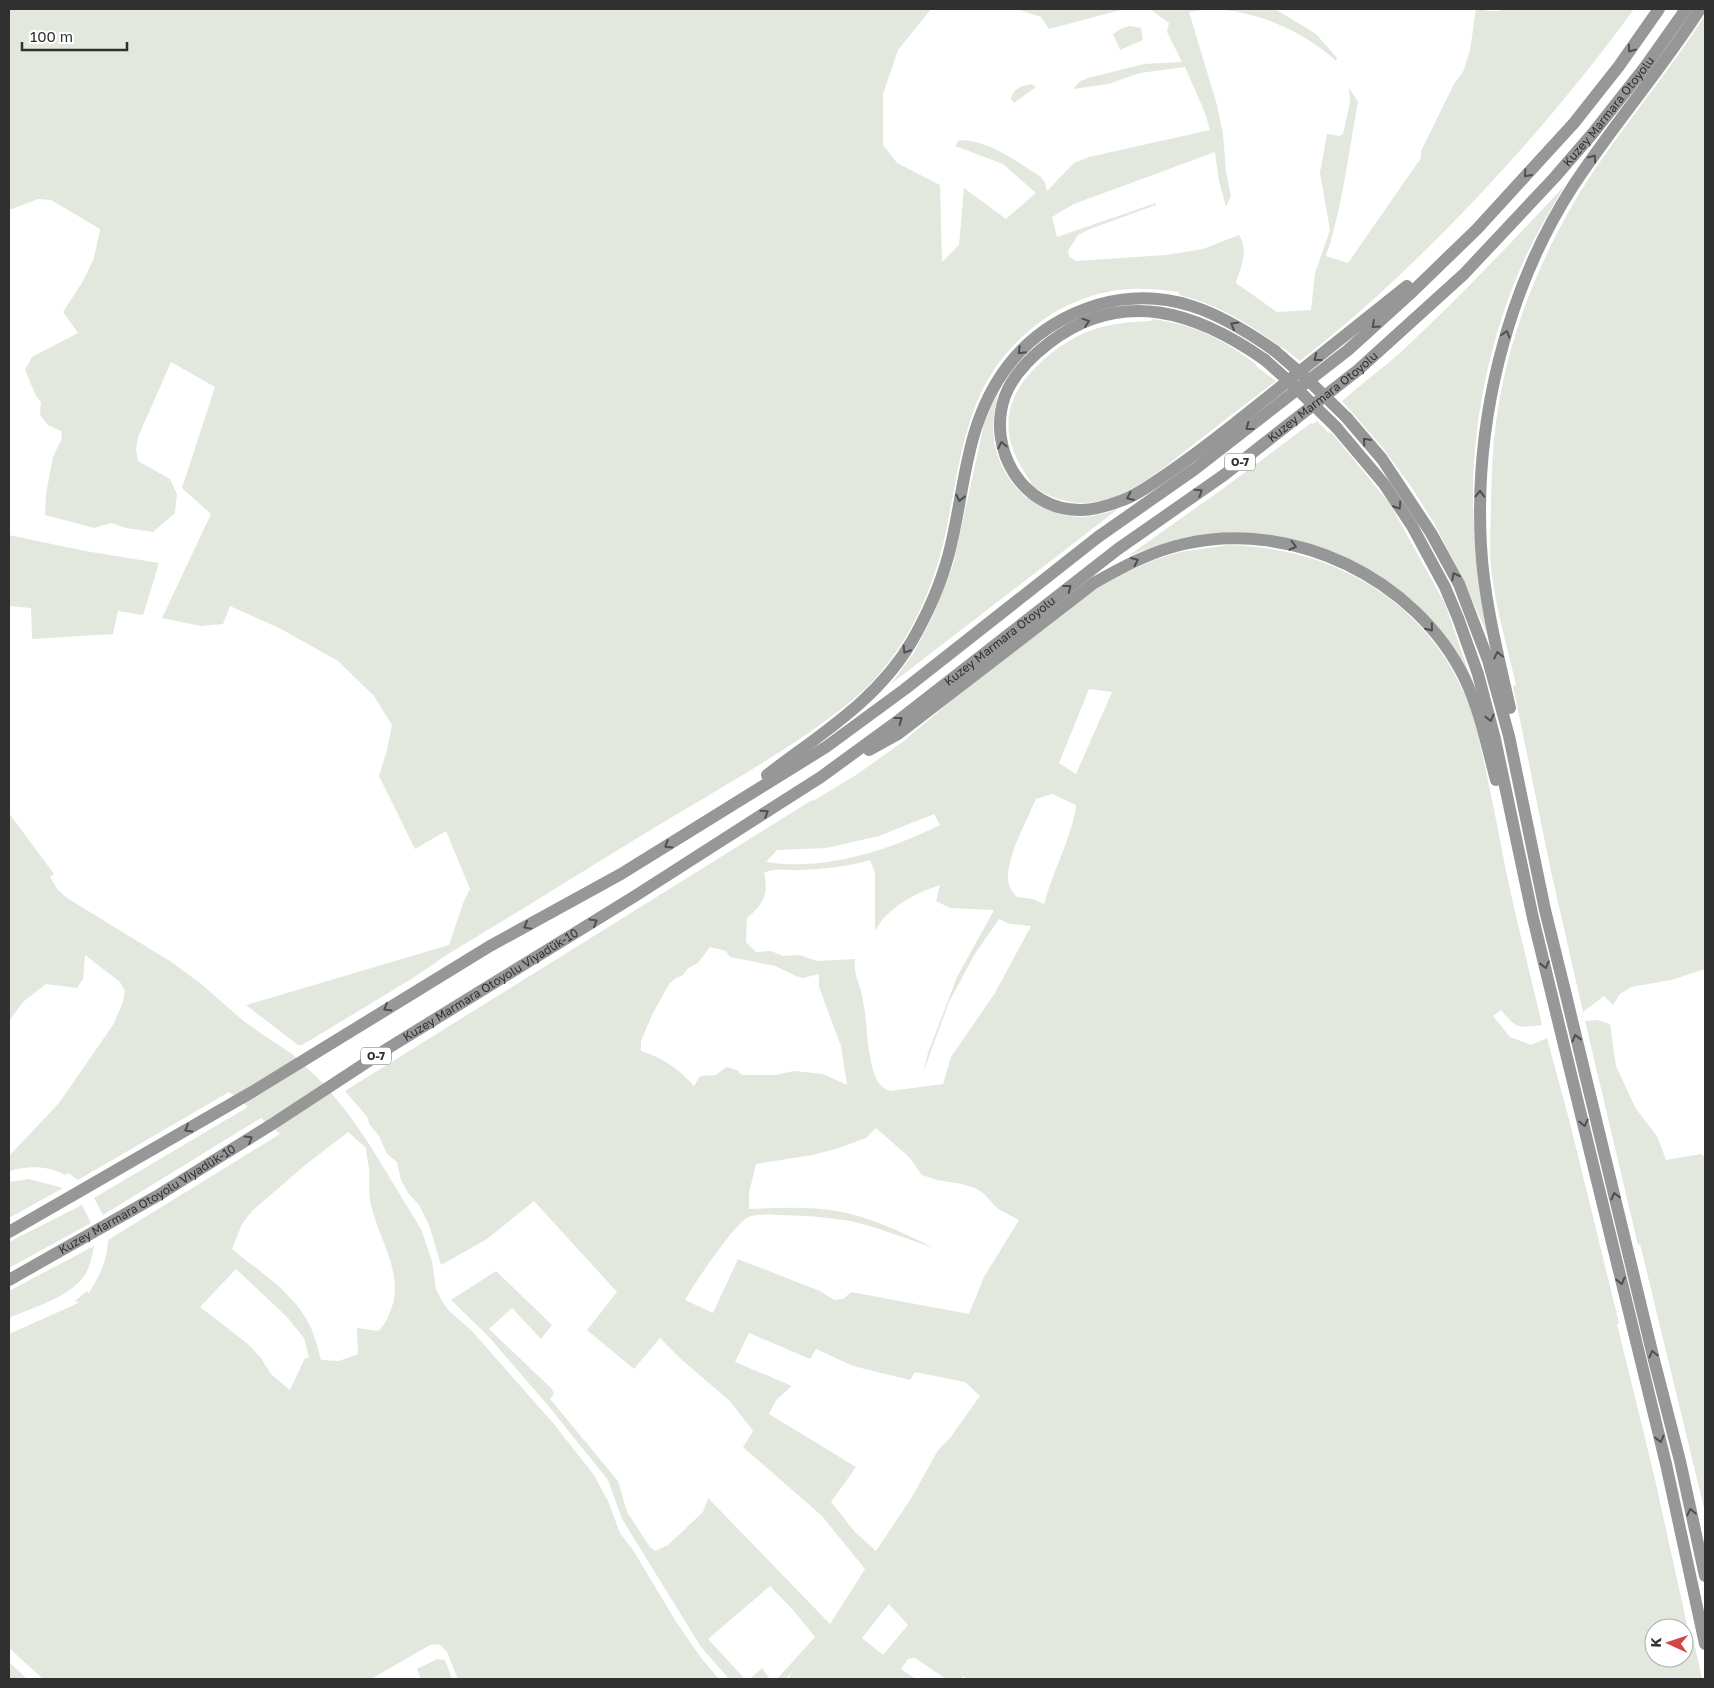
<svg xmlns="http://www.w3.org/2000/svg" width="1714" height="1688" viewBox="0 0 1714 1688" font-family="'Golos Text',sans-serif">
  <style>
    .green { fill: #e2e8dd; fill-rule: evenodd }
    .lines { fill: none; stroke-linecap: round; stroke-linejoin: round }
    .motorway { stroke: #979797; stroke-width: 12 }
    .motorway-bridge { stroke: #979797; stroke-width: 12 }
    .oneway { stroke: #4f4f4f }
    .labels { text-anchor: middle; stroke-width: 5; stroke-linejoin: round; paint-order: stroke }
    .shield { fill: #fff; stroke: #6e6e6e; stroke-width: 1 }
    .shield-label { font-size: 11px; font-weight: bold; fill: #303030 }
    .street-label { font-size: 12px; fill: #303030; stroke: #fff }
  </style>
  <rect width="100%" height="100%" fill="#fff"/>
  <path class="green" d="M 9,9 L 931,9 L 898,50 L 883,94 L 883,145 L 897,163 L 940,185 L 942,262 L 959,245 L 964,188 L 1006,219 L 1036,193 L 1003,164 L 955,146 L 959,140 C 989,140 1016,161 1041,177 L 1045,183 L 1047,191 L 1074,163 L 1089,157 L 1210,130 L 1205,113 L 1185,67 L 1140,73 L 1108,84 L 1073,89 L 1079,82 L 1088,78 L 1144,64 L 1182,62 L 1167,32 L 1169,23 L 1150,9 L 1210,9 L 1189,12 L 1217,105 L 1223,134 L 1226,172 L 1231,196 L 1226,207 L 1219,181 L 1215,152 L 1074,204 L 1052,217 L 1057,237 L 1156,203 L 1156,205 L 1090,229 L 1078,235 L 1068,251 L 1069,257 L 1076,261 L 1166,255 L 1203,249 L 1239,235 C 1249,251 1241,266 1236,283 L 1277,312 L 1311,310 L 1315,273 L 1330,230 L 1320,173 L 1327,134 L 1339,136 L 1343,134 L 1350,102 L 1349,88 L 1358,102 C 1348,154 1343,206 1326,256 L 1348,263 L 1421,158 L 1421,151 L 1454,84 L 1463,72 L 1470,50 L 1476,9 L 1489,11 L 1499,11 L 1500,9 L 1634,9 C 1558,113 1471,210 1376,297 C 1352,319 1326,340 1300,361 L 1282,347 L 1281,347 C 1249,324 1218,304 1179,295 L 1179,292 C 1163,290 1147,288 1131,289 C 1064,292 1002,340 977,402 C 960,443 955,488 946,531 C 935,585 910,642 872,682 C 853,701 832,716 810,732 C 769,760 726,785 684,810 C 605,857 527,907 448,954 L 413,978 L 302,1045 L 298,1045 L 246,1005 L 449,945 L 464,901 L 470,889 L 446,831 L 415,849 L 379,776 L 387,750 L 392,725 L 374,696 L 338,661 L 281,629 L 230,606 L 223,624 L 201,626 L 162,618 L 211,514 L 182,488 L 215,387 L 171,362 L 138,437 L 136,449 L 138,461 L 170,479 L 177,494 L 175,513 L 153,532 L 126,528 L 111,523 L 94,528 L 45,515 L 46,494 L 53,457 L 62,438 L 61,431 L 48,425 L 40,415 L 41,402 L 36,396 L 25,370 L 32,357 L 78,333 L 63,312 L 83,281 L 94,258 L 100,229 L 51,200 L 38,199 L 9,210 Z
    M 1017,9 L 1125,9 L 1049,29 L 1041,17 Z
    M 1213,9 L 1275,9 L 1316,34 L 1337,58 L 1336,61 C 1304,31 1257,11 1213,9 Z
    M 1705,15 L 1705,969 L 1671,980 L 1631,987 L 1620,994 L 1613,1005 L 1604,996 L 1583,1012 L 1552,876 L 1513,686 L 1516,685 C 1507,646 1495,606 1491,567 C 1489,546 1491,523 1491,502 C 1492,478 1492,454 1495,431 C 1504,351 1533,273 1573,204 C 1612,138 1664,80 1705,15 Z
    M 1130,26 L 1141,28 L 1143,40 L 1120,50 L 1113,34 L 1122,28 Z
    M 1031,84 L 1036,87 L 1014,103 L 1011,99 C 1013,88 1022,86 1031,84 Z
    M 1565,185 C 1555,203 1544,220 1535,238 C 1496,312 1473,410 1473,494 C 1473,542 1481,589 1488,636 L 1459,571 L 1434,523 L 1412,488 L 1382,447 L 1342,401 C 1361,384 1382,369 1401,352 C 1458,299 1512,242 1565,185 Z
    M 1152,319 C 1196,325 1222,339 1257,365 L 1256,366 L 1276,381 C 1248,402 1221,423 1194,444 C 1144,483 1093,530 1030,484 L 1031,482 C 999,438 1000,401 1040,363 C 1053,351 1067,341 1084,333 C 1105,324 1128,322 1151,321 Z
    M 999,391 C 987,434 993,466 1026,498 L 1028,498 C 1060,519 1082,522 1118,509 L 891,684 L 913,654 L 932,618 L 953,565 L 984,424 L 991,406 Z
    M 1317,421 L 1329,433 L 1331,432 L 1390,504 L 1445,604 L 1471,678 C 1453,654 1436,627 1415,605 C 1400,588 1379,577 1359,566 C 1303,535 1237,524 1175,540 C 1159,544 1143,551 1128,556 L 1224,488 L 1311,423 L 1313,424 Z
    M 9,535 L 85,551 L 159,563 L 143,615 L 118,611 L 113,634 L 32,639 L 31,608 L 9,606 Z
    M 1228,545 C 1331,547 1425,600 1466,697 C 1475,719 1480,743 1485,766 C 1492,800 1499,833 1505,866 C 1516,920 1530,972 1542,1025 C 1518,1028 1517,1029 1501,1010 L 1493,1016 L 1510,1037 L 1531,1045 L 1547,1038 L 1570,1123 L 1619,1323 L 1617,1324 L 1654,1475 L 1690,1638 L 1693,1638 L 1702,1679 L 966,1679 L 963,1676 L 961,1679 L 946,1679 L 915,1658 L 908,1659 L 901,1669 L 916,1679 L 788,1679 L 793,1671 L 786,1679 L 777,1679 L 815,1637 L 794,1611 L 770,1586 L 708,1639 L 745,1679 L 729,1679 L 701,1647 L 622,1519 L 608,1480 L 550,1408 L 489,1337 L 451,1300 L 496,1271 L 552,1325 L 541,1339 L 512,1308 L 489,1329 L 552,1389 L 554,1394 L 550,1399 L 618,1481 L 627,1512 L 650,1547 L 655,1551 L 668,1545 L 703,1512 L 708,1498 L 830,1624 L 865,1569 L 822,1516 L 743,1447 L 753,1431 L 730,1401 L 683,1361 L 660,1338 L 634,1369 L 587,1330 L 617,1292 L 534,1201 L 487,1239 L 441,1265 L 429,1225 L 419,1205 L 408,1193 L 401,1180 L 397,1162 L 387,1154 L 379,1136 L 369,1124 L 368,1118 L 345,1091 L 812,800 L 813,801 L 856,775 L 904,741 L 952,700 L 1042,629 L 1110,579 L 1157,559 L 1180,552 ZM 1089,689 L 1112,692 L 1076,774 L 1059,763 ZM 1052,794 L 1076,805 L 1076,808 C 1070,841 1053,871 1044,904 L 1033,899 L 1017,897 C 1012,892 1009,887 1008,880 C 1006,858 1027,820 1036,799 ZM 934,814 L 940,825 C 887,851 825,871 766,862 L 777,850 L 826,848 L 879,836 ZM 870,860 L 875,873 L 875,931 C 878,926 882,919 887,915 C 900,901 922,891 940,885 L 936,901 L 950,908 L 994,910 L 957,977 L 928,1053 L 923,1073 L 949,1002 L 975,954 L 999,919 L 1010,924 L 1031,926 L 995,993 L 951,1057 L 943,1084 L 890,1091 C 883,1088 879,1085 876,1078 C 866,1054 868,1026 863,1001 C 861,986 853,974 855,959 L 817,961 L 799,955 L 783,956 L 771,951 L 756,952 L 746,942 L 747,918 C 763,904 769,895 764,873 C 775,867 787,871 799,870 C 822,869 847,867 870,860 ZM 710,947 L 726,951 L 730,957 L 775,966 L 796,976 L 803,978 L 819,974 L 819,987 L 841,1046 L 847,1085 L 823,1074 L 794,1071 L 775,1075 L 742,1075 L 737,1070 L 726,1067 L 716,1075 L 700,1076 L 694,1086 C 679,1069 663,1058 641,1051 L 641,1041 L 651,1017 L 669,984 L 676,978 L 683,975 L 688,968 L 698,963 ZM 876,1128 L 909,1157 L 922,1175 L 937,1180 L 962,1184 L 975,1188 L 983,1193 L 998,1209 L 1019,1220 L 984,1277 L 969,1314 L 851,1292 L 843,1299 L 834,1300 L 820,1291 L 738,1259 L 713,1313 L 685,1300 C 693,1285 734,1225 747,1218 C 755,1213 768,1215 777,1215 C 801,1215 826,1217 850,1221 C 878,1227 906,1239 934,1248 C 903,1233 872,1217 837,1211 C 808,1206 778,1208 749,1209 L 749,1193 L 756,1164 L 812,1155 L 836,1149 L 866,1138 ZM 749,1333 L 810,1359 L 816,1349 L 853,1366 L 910,1380 L 915,1372 L 965,1382 L 980,1396 L 950,1438 L 938,1450 L 912,1497 L 876,1551 L 855,1532 L 831,1502 L 856,1467 L 769,1414 L 776,1400 L 792,1386 L 735,1362 ZM 889,1604 L 908,1625 L 883,1655 L 862,1638 ZM 1654,1628 L 1684,1628 L 1684,1658 L 1654,1658 Z
    M 9,813 L 54,874 L 50,877 L 58,890 L 67,898 L 173,963 L 201,984 L 246,1023 L 292,1054 L 324,1084 L 350,1116 L 371,1147 L 421,1229 L 432,1261 L 436,1289 L 442,1301 L 449,1311 L 471,1330 L 553,1423 L 594,1475 L 608,1501 L 620,1533 L 633,1550 L 675,1620 L 701,1658 L 719,1679 L 458,1679 L 447,1652 L 439,1644 L 430,1645 L 371,1679 L 43,1679 L 9,1648 L 9,1334 L 74,1305 L 79,1302 L 75,1301 L 87,1291 L 89,1293 C 100,1275 107,1261 108,1240 L 280,1134 L 261,1118 L 103,1215 L 94,1198 L 248,1107 L 229,1092 L 78,1180 L 68,1173 L 65,1175 C 47,1165 28,1166 9,1171 L 9,1156 L 59,1103 L 113,1025 L 123,1002 L 125,991 L 120,982 L 85,955 L 83,979 L 77,988 L 46,984 L 23,1002 L 9,1021 ZM 348,1132 L 366,1148 C 366,1156 369,1163 369,1171 C 370,1182 368,1194 371,1205 C 379,1240 406,1276 390,1312 C 387,1320 384,1326 378,1331 L 357,1328 L 358,1354 L 339,1361 L 321,1360 C 317,1346 314,1332 307,1320 C 290,1290 257,1270 232,1249 L 242,1224 L 252,1211 L 304,1166 ZM 236,1269 L 287,1317 L 304,1338 L 309,1358 L 305,1358 L 290,1390 L 271,1374 L 261,1358 L 248,1344 L 200,1307 Z
    M 1597,1020 L 1610,1024 L 1616,1066 L 1636,1109 L 1657,1136 L 1666,1160 L 1701,1154 L 1705,1157 L 1705,1512 L 1640,1244 L 1638,1245 L 1585,1021 Z
    M 29,1179 L 63,1188 L 9,1218 L 9,1182 Z
    M 82,1205 L 91,1223 L 9,1268 L 9,1242 Z
    M 94,1246 C 92,1256 90,1268 84,1276 C 70,1297 32,1308 9,1318 L 9,1291 Z
    M 437,1659 L 445,1660 L 452,1679 L 421,1679 L 417,1669 Z
    M 9,1662 L 27,1679 L 9,1679 Z
    M 762,1668 L 770,1679 L 750,1679 Z"/>
  <g class="lines">
    <g class="motorway">
      <path d="M 1265,360 C 1197,312 1122,287 1049,343 C 1031,357 1013,374 1005,396 C 986,449 1023,511 1081,510 C 1095,510 1110,505 1123,500 C 1137,495 1149,486 1161,478 C 1186,461 1210,443 1234,424 C 1292,378 1350,332 1407,286"/>
      <path d="M 1347,418 L 1382,459 L 1431,533 L 1459,584 L 1488,660 L 1509,736 L 1545,910 L 1565,991 L 1654,1360 L 1680,1461 L 1705,1576"/>
      <path d="M 1336,427 L 1384,484 L 1412,526 L 1445,587 L 1458,618 L 1478,674 L 1495,739 L 1533,918 L 1666,1464 L 1705,1644"/>
      <path d="M 1510,708 C 1498,655 1484,601 1481,546 C 1474,423 1506,290 1573,186 C 1613,125 1661,70 1700,9"/>
      <path d="M 869,750 L 898,734 L 1094,583 C 1122,567 1152,551 1184,544 C 1292,519 1416,578 1465,679 C 1480,711 1487,746 1496,780"/>
      <path d="M 767,775 C 819,735 878,700 912,641 C 928,613 941,584 949,553 C 960,511 963,468 976,428 C 996,367 1036,324 1097,305 C 1166,285 1220,312 1275,351"/>
      <path d="M 9,1232 L 252,1092 L 490,946 L 621,874 L 826,747 L 905,689 L 1098,537 L 1195,469 L 1348,350 L 1412,292 L 1477,229 L 1574,123 L 1619,66 L 1659,9"/>
      <path id="s1" d="M 9,1280 L 157,1196 L 274,1123 L 390,1047 L 635,896 L 821,777 L 899,720 L 1118,549 L 1224,475 L 1358,370 L 1464,274 L 1555,177 L 1593,133 L 1645,67 L 1686,9"/>
    </g>
    <path class="motorway-bridge" d="M 1275,351 L 1306,378 L 1347,418
      M 1265,360 L 1293,385 L 1336,427"/>
  </g>
  <defs><path id="oneway-chevron" d="M-2-3.5L2.5 0L-2 3.5" fill="none" stroke-width="1.6" stroke-linecap="round" stroke-linejoin="round" transform="scale(1.25)"/></defs>
  <g class="oneway">
    <use href="#oneway-chevron" transform="translate(1631 49) rotate(125)"/>
    <use href="#oneway-chevron" transform="translate(1593 158) rotate(-55)"/>
    <use href="#oneway-chevron" transform="translate(1527 174) rotate(132)"/>
    <use href="#oneway-chevron" transform="translate(1086 322) rotate(-19)"/>
    <use href="#oneway-chevron" transform="translate(1234 325) rotate(-150)"/>
    <use href="#oneway-chevron" transform="translate(1375 325) rotate(138)"/>
    <use href="#oneway-chevron" transform="translate(1506 334) rotate(-73)"/>
    <use href="#oneway-chevron" transform="translate(1021 351) rotate(135)"/>
    <use href="#oneway-chevron" transform="translate(1317 358) rotate(142)"/>
    <use href="#oneway-chevron" transform="translate(1249 427) rotate(143)"/>
    <use href="#oneway-chevron" transform="translate(1366 441) rotate(-131)"/>
    <use href="#oneway-chevron" transform="translate(1002 445) rotate(-102)"/>
    <use href="#oneway-chevron" transform="translate(1199 492) rotate(-35)"/>
    <use href="#oneway-chevron" transform="translate(1480 494) rotate(-89)"/>
    <use href="#oneway-chevron" transform="translate(1130 497) rotate(156)"/>
    <use href="#oneway-chevron" transform="translate(960 498) rotate(101)"/>
    <use href="#oneway-chevron" transform="translate(1398 506) rotate(57)"/>
    <use href="#oneway-chevron" transform="translate(1293 546) rotate(14)"/>
    <use href="#oneway-chevron" transform="translate(1135 561) rotate(-24)"/>
    <use href="#oneway-chevron" transform="translate(1455 576) rotate(-117)"/>
    <use href="#oneway-chevron" transform="translate(1068 588) rotate(-38)"/>
    <use href="#oneway-chevron" transform="translate(1430 628) rotate(51)"/>
    <use href="#oneway-chevron" transform="translate(906 650) rotate(122)"/>
    <use href="#oneway-chevron" transform="translate(1498 655) rotate(-102)"/>
    <use href="#oneway-chevron" transform="translate(1490 718) rotate(77)"/>
    <use href="#oneway-chevron" transform="translate(899 720) rotate(-37)"/>
    <use href="#oneway-chevron" transform="translate(765 813) rotate(-33)"/>
    <use href="#oneway-chevron" transform="translate(668 845) rotate(148)"/>
    <use href="#oneway-chevron" transform="translate(594 922) rotate(-31)"/>
    <use href="#oneway-chevron" transform="translate(527 926) rotate(151)"/>
    <use href="#oneway-chevron" transform="translate(1545 965) rotate(76)"/>
    <use href="#oneway-chevron" transform="translate(387 1008) rotate(149)"/>
    <use href="#oneway-chevron" transform="translate(1576 1038) rotate(-104)"/>
    <use href="#oneway-chevron" transform="translate(1584 1123) rotate(77)"/>
    <use href="#oneway-chevron" transform="translate(188 1129) rotate(150)"/>
    <use href="#oneway-chevron" transform="translate(249 1139) rotate(-32)"/>
    <use href="#oneway-chevron" transform="translate(1615 1196) rotate(-104)"/>
    <use href="#oneway-chevron" transform="translate(1621 1281) rotate(76)"/>
    <use href="#oneway-chevron" transform="translate(1653 1354) rotate(-103)"/>
    <use href="#oneway-chevron" transform="translate(1660 1439) rotate(76)"/>
    <use href="#oneway-chevron" transform="translate(1691 1512) rotate(-102)"/>
  </g>
  <g class="labels">
    <g class="shield">
      <rect x="1225" y="453.5" width="30" height="17" rx="4"/>
      <rect x="361" y="1047.5" width="30" height="17" rx="4"/>
    </g>
    <g class="shield-label">
      <text x="1240" y="466">O-7</text>
      <text x="376" y="1060">O-7</text>
    </g>
    <g class="street-label">
      <text dy="4" stroke="none"><textPath href="#s1" startOffset="1990">Kuzey Marmara Otoyolu</textPath></text>
      <text dy="4" stroke="none"><textPath href="#s1" startOffset="1585">Kuzey Marmara Otoyolu</textPath></text>
      <text dy="4" stroke="none"><textPath href="#s1" startOffset="1180">Kuzey Marmara Otoyolu</textPath></text>
      <text dy="4" stroke="none"><textPath href="#s1" startOffset="565">Kuzey Marmara Otoyolu Viyadük-10</textPath></text>
      <text dy="4" stroke="none"><textPath href="#s1" startOffset="160">Kuzey Marmara Otoyolu Viyadük-10</textPath></text>
    </g>
  </g>
  <rect width="1714" height="1688" fill="none" stroke="#303030" stroke-width="20"/>
  <g transform="translate(1669 1643) rotate(273)"><circle r="24" fill="#ffffff" stroke="#acacac"/>
  <path d="M0-4L9 19L0 12L-9 19Z" fill="#d44545"/>
  <text y="-8" font-size="14" font-weight="bold" text-anchor="middle" fill="#303030">K</text>
  </g>
  <path d="M22 42v8h105v-8" fill="none" stroke="#303030" stroke-width="2.5"/>
  <text x="30" y="42" font-size="15" fill="#303030" stroke="#ffffff" stroke-width="4" paint-order="stroke">100 m</text>
</svg>
